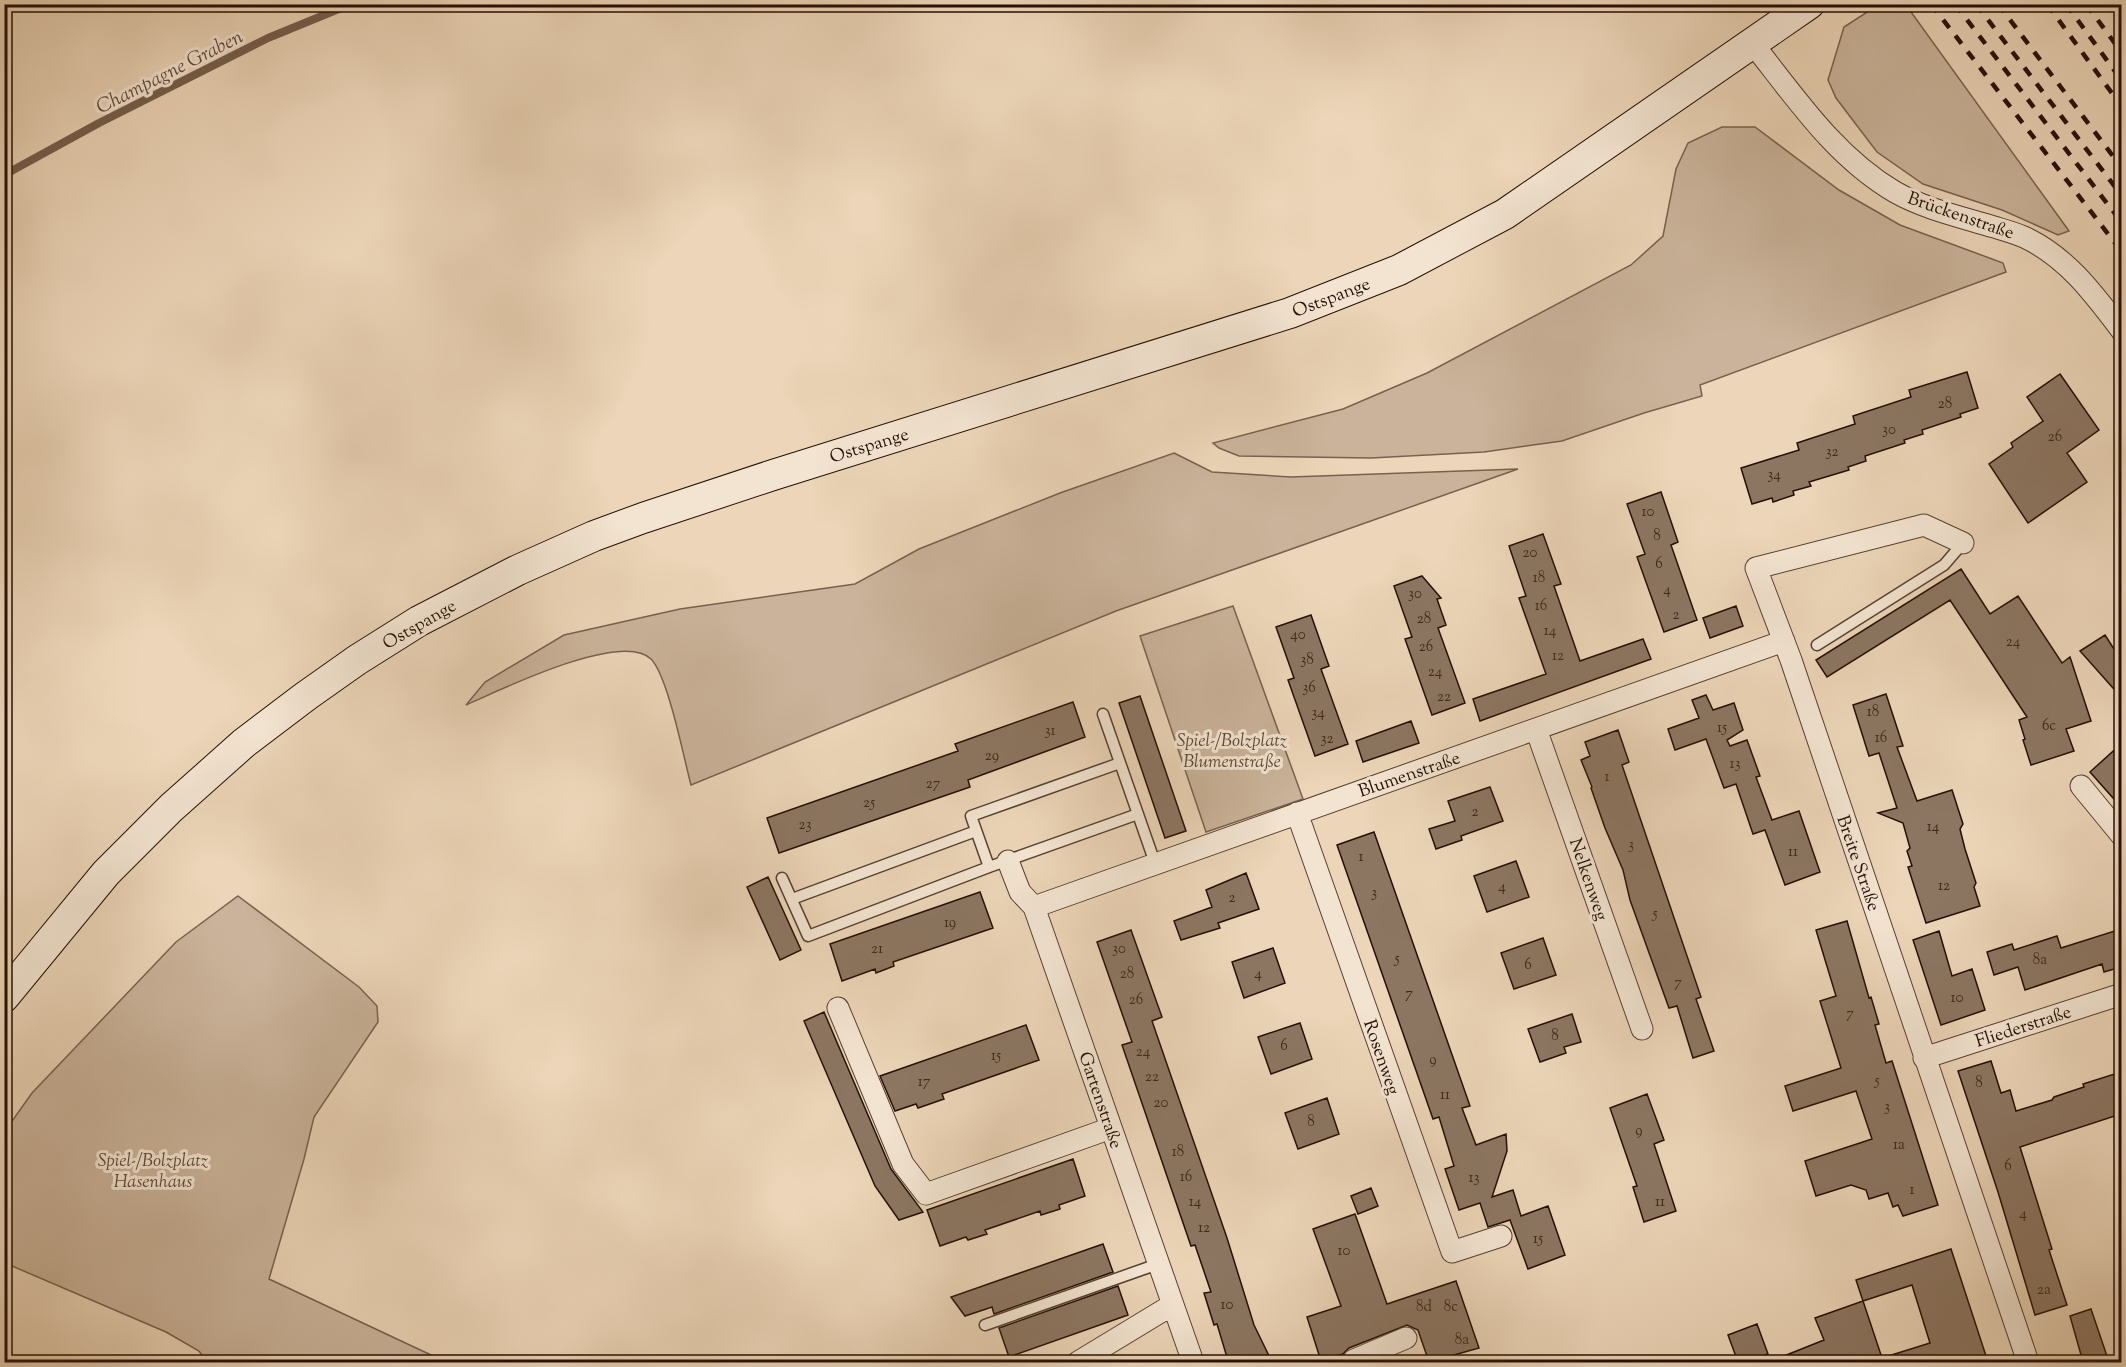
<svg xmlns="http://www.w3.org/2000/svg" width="2126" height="1367" viewBox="0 0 2126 1367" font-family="'Sorts Mill Goudy',serif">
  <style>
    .green { fill: #cab39a; stroke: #786150; stroke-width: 1.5 }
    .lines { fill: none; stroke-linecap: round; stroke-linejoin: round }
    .stream { stroke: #745e4c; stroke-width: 8 }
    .building { fill: #8c7662; stroke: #250f05; stroke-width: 1.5; fill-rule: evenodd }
    .service-casing { stroke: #574032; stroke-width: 13 }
    .minor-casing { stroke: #574032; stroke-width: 23 }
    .secondary-casing { stroke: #250f05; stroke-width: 32 }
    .service { stroke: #f3e4d1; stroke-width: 10 }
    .minor { stroke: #f3e4d1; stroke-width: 21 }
    .secondary { stroke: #f3e4d1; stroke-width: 30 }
    .rail { stroke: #250f05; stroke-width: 4.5; stroke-dasharray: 10 10; stroke-linecap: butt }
    .labels { text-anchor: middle; stroke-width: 6; stroke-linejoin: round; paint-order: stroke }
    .number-label { font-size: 15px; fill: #3f291c }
    .street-label { font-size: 18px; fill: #250f05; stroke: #f3e4d1 }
    .park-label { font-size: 18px; font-style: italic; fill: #5f4839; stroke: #f3e4d1 }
    .water-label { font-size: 20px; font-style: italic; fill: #604a3a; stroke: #f3e4d1 }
  </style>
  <rect width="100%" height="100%" fill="#ecd5b8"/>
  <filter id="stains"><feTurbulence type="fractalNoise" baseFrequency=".00333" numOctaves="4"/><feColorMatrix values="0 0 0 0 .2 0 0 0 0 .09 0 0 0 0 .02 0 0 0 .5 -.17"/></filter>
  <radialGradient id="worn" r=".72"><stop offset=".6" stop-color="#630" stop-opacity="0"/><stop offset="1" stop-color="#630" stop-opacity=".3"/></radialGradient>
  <path class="green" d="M 1878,5 L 1906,5 L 2069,231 L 2058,235 L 2002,210 L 1923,184 L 1877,152 L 1836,98 L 1828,80 L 1844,27 Z
    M 1722,127 L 1755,127 L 1839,190 L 1900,225 L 2003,263 L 2006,272 L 1700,385 L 1702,396 L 1644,413 L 1562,441 L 1484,452 L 1371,458 L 1239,456 L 1219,448 L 1213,443 L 1343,409 L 1427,373 L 1631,265 L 1663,236 L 1676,169 L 1688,143 Z
    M 1174,453 L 1212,472 L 1291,477 L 1518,469 L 1116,611 L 691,785 C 684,759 668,676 651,659 C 622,630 500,690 466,705 L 485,682 L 564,635 L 680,609 L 855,584 L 919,549 L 1060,493 Z
    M 1233,606 L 1303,799 L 1206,832 L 1140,636 Z
    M 238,896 L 359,987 L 377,1006 L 378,1022 L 314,1117 L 304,1159 L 269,1279 L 446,1362 L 207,1362 L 199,1351 L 166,1332 L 5,1263 L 5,1131 L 32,1093 L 176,942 Z"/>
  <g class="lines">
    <path class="stream" d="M 4,175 L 99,123 L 268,38 L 351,4"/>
  </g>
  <path class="building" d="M 1967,372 L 1978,408 L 1960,414 L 1961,417 L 1922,430 L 1923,434 L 1904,440 L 1905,443 L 1865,456 L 1866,461 L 1848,467 L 1849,470 L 1809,482 L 1811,486 L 1793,491 L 1794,495 L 1773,502 L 1772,498 L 1752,504 L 1741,468 L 1799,450 L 1797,443 L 1855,424 L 1853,416 L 1911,397 L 1909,390 Z
    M 2060,374 L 2099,430 L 2067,453 L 2087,482 L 2028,523 L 1989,464 L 2013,447 L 2011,443 L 2043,421 L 2027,397 Z
    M 1661,492 L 1678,542 L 1671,545 L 1697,620 L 1664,632 L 1637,557 L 1645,554 L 1627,504 Z
    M 1543,534 L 1561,584 L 1554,586 L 1580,661 L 1643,639 L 1651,659 L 1480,721 L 1473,699 L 1546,674 L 1519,598 L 1526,596 L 1509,546 Z
    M 1961,569 L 1990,614 L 2018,596 L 2062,663 L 2070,657 L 2091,721 L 2066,729 L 2074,751 L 2031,765 L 2023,740 L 2025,739 L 2019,720 L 2027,717 L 1950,600 L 1827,677 L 1816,660 Z
    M 1422,576 L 1441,598 L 1437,599 L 1446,625 L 1438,628 L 1465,703 L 1432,715 L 1405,639 L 1412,637 L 1394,586 Z
    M 1736,606 L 1743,626 L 1710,638 L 1703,618 Z
    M 1311,615 L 1329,666 L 1321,669 L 1348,744 L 1315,756 L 1288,680 L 1294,678 L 1276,627 Z
    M 2105,635 L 2121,660 L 2121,697 L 2080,651 Z
    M 1886,694 L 1903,746 L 1897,747 L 1917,801 L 1952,790 L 1963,824 L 1960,829 L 1965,849 L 1976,883 L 1974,887 L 1980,906 L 1926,923 L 1908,867 L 1912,866 L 1907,851 L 1910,848 L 1903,823 L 1878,813 L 1897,808 L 1879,753 L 1869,756 L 1853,705 Z
    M 1706,695 L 1713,710 L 1734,703 L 1743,730 L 1727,740 L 1730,746 L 1747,740 L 1760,776 L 1756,777 L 1772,820 L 1799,811 L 1820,872 L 1785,885 L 1765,830 L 1753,834 L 1736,784 L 1724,788 L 1706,739 L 1675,750 L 1668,729 L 1699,718 L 1692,700 Z
    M 1140,696 L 1186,831 L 1165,838 L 1119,703 Z
    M 1073,702 L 1085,737 L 968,780 L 970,787 L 779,853 L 767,818 L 958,751 L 955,744 Z
    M 1411,721 L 1419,743 L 1363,762 L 1356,741 Z
    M 1618,730 L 1629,762 L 1622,765 L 1701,997 L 1696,999 L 1714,1051 L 1693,1058 L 1677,1006 L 1669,1008 L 1630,900 L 1623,870 L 1605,828 L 1591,788 L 1592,787 L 1581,760 L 1590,756 L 1585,742 Z
    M 2121,744 L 2121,807 L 2090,772 Z
    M 1490,787 L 1503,821 L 1461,836 L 1462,840 L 1436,849 L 1429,829 L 1455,821 L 1448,801 Z
    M 1374,832 L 1470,1106 L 1462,1108 L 1476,1145 L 1506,1134 L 1507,1151 L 1492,1197 L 1513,1190 L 1521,1216 L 1548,1206 L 1565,1255 L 1528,1269 L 1510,1220 L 1488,1227 L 1480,1203 L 1459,1210 L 1445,1169 L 1454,1166 L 1439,1117 L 1433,1119 L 1337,845 Z
    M 1516,861 L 1529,897 L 1487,912 L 1474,876 Z
    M 1246,873 L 1259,909 L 1218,923 L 1220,928 L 1181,940 L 1174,921 L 1212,907 L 1206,890 Z
    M 768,877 L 801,950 L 780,960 L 747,887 Z
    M 980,892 L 993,928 L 893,962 L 894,966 L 876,973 L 875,969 L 842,981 L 830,944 Z
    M 1847,921 L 1869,998 L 1871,997 L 1879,1024 L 1875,1025 L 1886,1063 L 1892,1061 L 1938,1205 L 1903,1216 L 1898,1205 L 1893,1207 L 1888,1193 L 1869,1199 L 1866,1190 L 1851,1185 L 1816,1196 L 1805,1161 L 1872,1139 L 1856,1091 L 1793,1111 L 1785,1086 L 1841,1068 L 1820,1001 L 1836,996 L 1816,930 Z
    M 2121,929 L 2121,967 L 2104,972 L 2102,964 L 2025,990 L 2018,967 L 1994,975 L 1987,952 L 2012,944 L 2014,950 L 2057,936 L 2061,948 Z
    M 1131,930 L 1162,1017 L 1152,1021 L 1227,1238 L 1254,1325 L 1272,1362 L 1230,1362 L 1226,1354 L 1217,1324 L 1214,1325 L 1204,1293 L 1211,1292 L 1195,1245 L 1191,1246 L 1122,1045 L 1132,1042 L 1097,942 Z
    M 1939,931 L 1952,976 L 1972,969 L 1985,1010 L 1941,1025 L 1913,940 Z
    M 1543,938 L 1556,975 L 1514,989 L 1501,953 Z
    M 1273,948 L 1285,983 L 1244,998 L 1232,962 Z
    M 824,1012 L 891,1169 L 923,1212 L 899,1220 L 875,1186 L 804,1021 Z
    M 1572,1014 L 1581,1042 L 1564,1047 L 1566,1053 L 1540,1062 L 1528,1029 Z
    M 1300,1023 L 1312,1059 L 1271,1074 L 1258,1037 Z
    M 1026,1025 L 1039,1060 L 942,1094 L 944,1099 L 918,1108 L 916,1104 L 895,1111 L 880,1076 Z
    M 1991,1061 L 2001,1093 L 2010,1090 L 2016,1111 L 2052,1100 L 2054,1097 L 2084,1087 L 2083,1084 L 2121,1072 L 2121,1114 L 2020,1147 L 2052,1249 L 2049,1250 L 2067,1305 L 2035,1315 L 1998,1192 L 1958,1071 Z
    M 1647,1094 L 1664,1140 L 1654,1144 L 1676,1211 L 1644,1222 L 1633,1187 L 1637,1186 L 1610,1108 Z
    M 1327,1098 L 1339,1134 L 1298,1149 L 1285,1113 Z
    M 1073,1159 L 1085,1196 L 1059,1205 L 1060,1209 L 1041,1215 L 1040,1211 L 985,1230 L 987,1234 L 968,1240 L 966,1237 L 940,1246 L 927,1210 Z
    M 1371,1188 L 1378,1206 L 1358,1214 L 1351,1196 Z
    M 1355,1214 L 1387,1304 L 1456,1281 L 1479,1348 L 1429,1362 L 1418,1330 L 1407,1325 L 1349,1348 L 1343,1354 L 1321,1361 L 1307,1317 L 1341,1306 L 1313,1229 Z
    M 1103,1244 L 1113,1272 L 994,1314 L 992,1307 L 965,1316 L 951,1297 Z
    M 1951,1249 L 1988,1362 L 1769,1362 L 1824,1340 L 1815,1318 L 1863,1301 L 1856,1280 ZM 1912,1285 L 1930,1343 L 1882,1358 L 1863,1301 Z
    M 1118,1286 L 1128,1315 L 1009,1357 L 999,1328 Z
    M 2091,1309 L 2109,1362 L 2083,1362 L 2070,1316 Z
    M 1757,1324 L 1768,1354 L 1744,1362 L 1738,1362 L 1728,1335 Z"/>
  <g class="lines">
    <g class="service-casing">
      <path id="service" d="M 1817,645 L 1944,565 L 1963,543
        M 1103,714 L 1155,863
        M 989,867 L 971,816 L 1120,763
        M 782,878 L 808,936 L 989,867 L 1138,814
        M 792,899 L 976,831
        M 985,1325 L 1158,1264"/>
    </g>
    <g class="minor-casing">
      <path id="minor" d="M 1753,44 C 1795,97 1835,157 1895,192 C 1925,209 1961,217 1994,227 C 2004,230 2015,233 2024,237 C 2067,257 2094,294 2122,331
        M 1963,543 L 1924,525 L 1756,568 L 1791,660 L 2028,1362
        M 1536,729 L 1642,1029
        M 2081,786 L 2122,836
        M 1297,813 L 1452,1252 L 1501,1236
        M 1008,861 L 1020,892 L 1034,907 L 1193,1362
        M 1034,907 L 1784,641
        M 838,1008 L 903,1164 L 926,1194 L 1111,1128
        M 1924,1058 L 2122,994
        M 1078,1362 L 1172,1305
        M 1354,1362 L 1354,1360 L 1406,1338"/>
    </g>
    <g class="secondary-casing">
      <path id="secondary" d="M 4,997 L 106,873 L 171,808 L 244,743 L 306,696 L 357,660 L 419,621 L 518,570 L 594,536 L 643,518 L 773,475 L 1290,313 L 1399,270 L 1505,214 L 1809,4"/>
    </g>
    <use href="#service" class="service"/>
    <use href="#minor" class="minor"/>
    <use href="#secondary" class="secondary"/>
    <path class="rail" d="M 1931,4 L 2122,252
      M 1955,4 L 2122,223
      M 1976,4 L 2122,196
      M 1998,4 L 2122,168
      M 2047,4 L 2122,107
      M 2066,4 L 2122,81
      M 2086,4 L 2122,53"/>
  </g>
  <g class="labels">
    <g class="number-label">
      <text x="1945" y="408">28</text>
      <text x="1889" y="434">30</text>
      <text x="2055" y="441">26</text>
      <text x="1832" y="456">32</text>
      <text x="1774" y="479">34</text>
      <text x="1648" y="516">10</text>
      <text x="1657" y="540">8</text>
      <text x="1530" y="557">20</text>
      <text x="1659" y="568">6</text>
      <text x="1539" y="582">18</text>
      <text x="1667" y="594">4</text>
      <text x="1415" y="598">30</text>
      <text x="1541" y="610">16</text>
      <text x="1676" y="619">2</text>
      <text x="1424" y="623">28</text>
      <text x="1550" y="635">14</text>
      <text x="1298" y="639">40</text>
      <text x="2013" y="646">24</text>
      <text x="1426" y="651">26</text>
      <text x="1558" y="660">12</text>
      <text x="1307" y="664">38</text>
      <text x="1435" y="676">24</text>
      <text x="1309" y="692">36</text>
      <text x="1444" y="701">22</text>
      <text x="1873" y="716">18</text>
      <text x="1318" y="717">34</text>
      <text x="2049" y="730">6c</text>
      <text x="1722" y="732">15</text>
      <text x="1050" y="735">31</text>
      <text x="1881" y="742">16</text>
      <text x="1327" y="743">32</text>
      <text x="992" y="760">29</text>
      <text x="1735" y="768">13</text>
      <text x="1607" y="781">1</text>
      <text x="933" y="788">27</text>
      <text x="869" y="807">25</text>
      <text x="1475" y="816">2</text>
      <text x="805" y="829">23</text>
      <text x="1933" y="831">14</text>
      <text x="1631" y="849">3</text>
      <text x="1793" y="856">11</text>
      <text x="1361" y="861">1</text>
      <text x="1944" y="890">12</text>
      <text x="1502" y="891">4</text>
      <text x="1374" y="897">3</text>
      <text x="1232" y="902">2</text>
      <text x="1655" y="918">5</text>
      <text x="950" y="927">19</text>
      <text x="877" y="953">21</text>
      <text x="1119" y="953">30</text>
      <text x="1397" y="963">5</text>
      <text x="2040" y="964">8a</text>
      <text x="1528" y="969">6</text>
      <text x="1127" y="978">28</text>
      <text x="1258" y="978">4</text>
      <text x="1678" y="987">7</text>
      <text x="1409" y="998">7</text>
      <text x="1957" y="1002">10</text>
      <text x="1136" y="1004">26</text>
      <text x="1850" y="1018">7</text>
      <text x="1555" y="1040">8</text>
      <text x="1284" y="1050">6</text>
      <text x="1143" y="1056">24</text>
      <text x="996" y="1060">15</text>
      <text x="1433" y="1064">9</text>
      <text x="1152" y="1081">22</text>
      <text x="1877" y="1085">5</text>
      <text x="924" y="1086">17</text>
      <text x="1979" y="1087">8</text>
      <text x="1445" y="1099">11</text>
      <text x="1161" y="1107">20</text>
      <text x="1887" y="1111">3</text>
      <text x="1311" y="1126">8</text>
      <text x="1639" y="1135">9</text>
      <text x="1899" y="1149">1a</text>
      <text x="1178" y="1156">18</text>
      <text x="2008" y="1170">6</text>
      <text x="1186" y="1181">16</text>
      <text x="1474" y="1182">13</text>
      <text x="1912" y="1194">1</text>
      <text x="1195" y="1206">14</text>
      <text x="1660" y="1206">11</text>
      <text x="2023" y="1218">4</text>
      <text x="1204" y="1232">12</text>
      <text x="1538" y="1243">15</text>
      <text x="1344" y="1255">10</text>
      <text x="2044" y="1294">2a</text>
      <text x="1227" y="1309">10</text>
      <text x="1424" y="1311">8d</text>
      <text x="1451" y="1311">8c</text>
      <text x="1462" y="1344">8a</text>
    </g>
    <g class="street-label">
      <text transform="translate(1961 215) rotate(19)" y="6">Brückenstraße</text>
      <text transform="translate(1331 297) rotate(-21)" y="6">Ostspange</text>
      <text transform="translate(869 445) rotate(-17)" y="6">Ostspange</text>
      <text transform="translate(419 624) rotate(-30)" y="6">Ostspange</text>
      <text transform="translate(1409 774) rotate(-19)" y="6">Blumenstraße</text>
      <text transform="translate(1859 863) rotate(71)" y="6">Breite Straße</text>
      <text transform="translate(1589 879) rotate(71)" y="6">Nelkenweg</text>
      <text transform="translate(2023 1026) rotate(-18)" y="6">Fliederstraße</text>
      <text transform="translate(1382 1057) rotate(71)" y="6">Rosenweg</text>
      <text transform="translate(1101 1100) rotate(71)" y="6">Gartenstraße</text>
    </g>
    <g class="park-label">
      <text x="1232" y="746">Spiel-/Bolzplatz<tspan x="1232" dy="21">Blumenstraße</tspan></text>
      <text x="153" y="1166">Spiel-/Bolzplatz<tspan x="153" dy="21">Hasenhaus</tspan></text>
    </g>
    <g class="water-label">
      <text transform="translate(169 71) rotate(-27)" y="7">Champagne Graben</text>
    </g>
  </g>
  <rect width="2126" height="1367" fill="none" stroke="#ecd5b8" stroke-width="24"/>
  <rect x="6" y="6" width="2114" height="1355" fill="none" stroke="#250f05" stroke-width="3"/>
  <rect x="12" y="12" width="2102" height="1343" fill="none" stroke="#250f05" stroke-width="1.5"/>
  <rect width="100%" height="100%" filter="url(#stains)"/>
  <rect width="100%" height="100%" fill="url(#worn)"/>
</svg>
